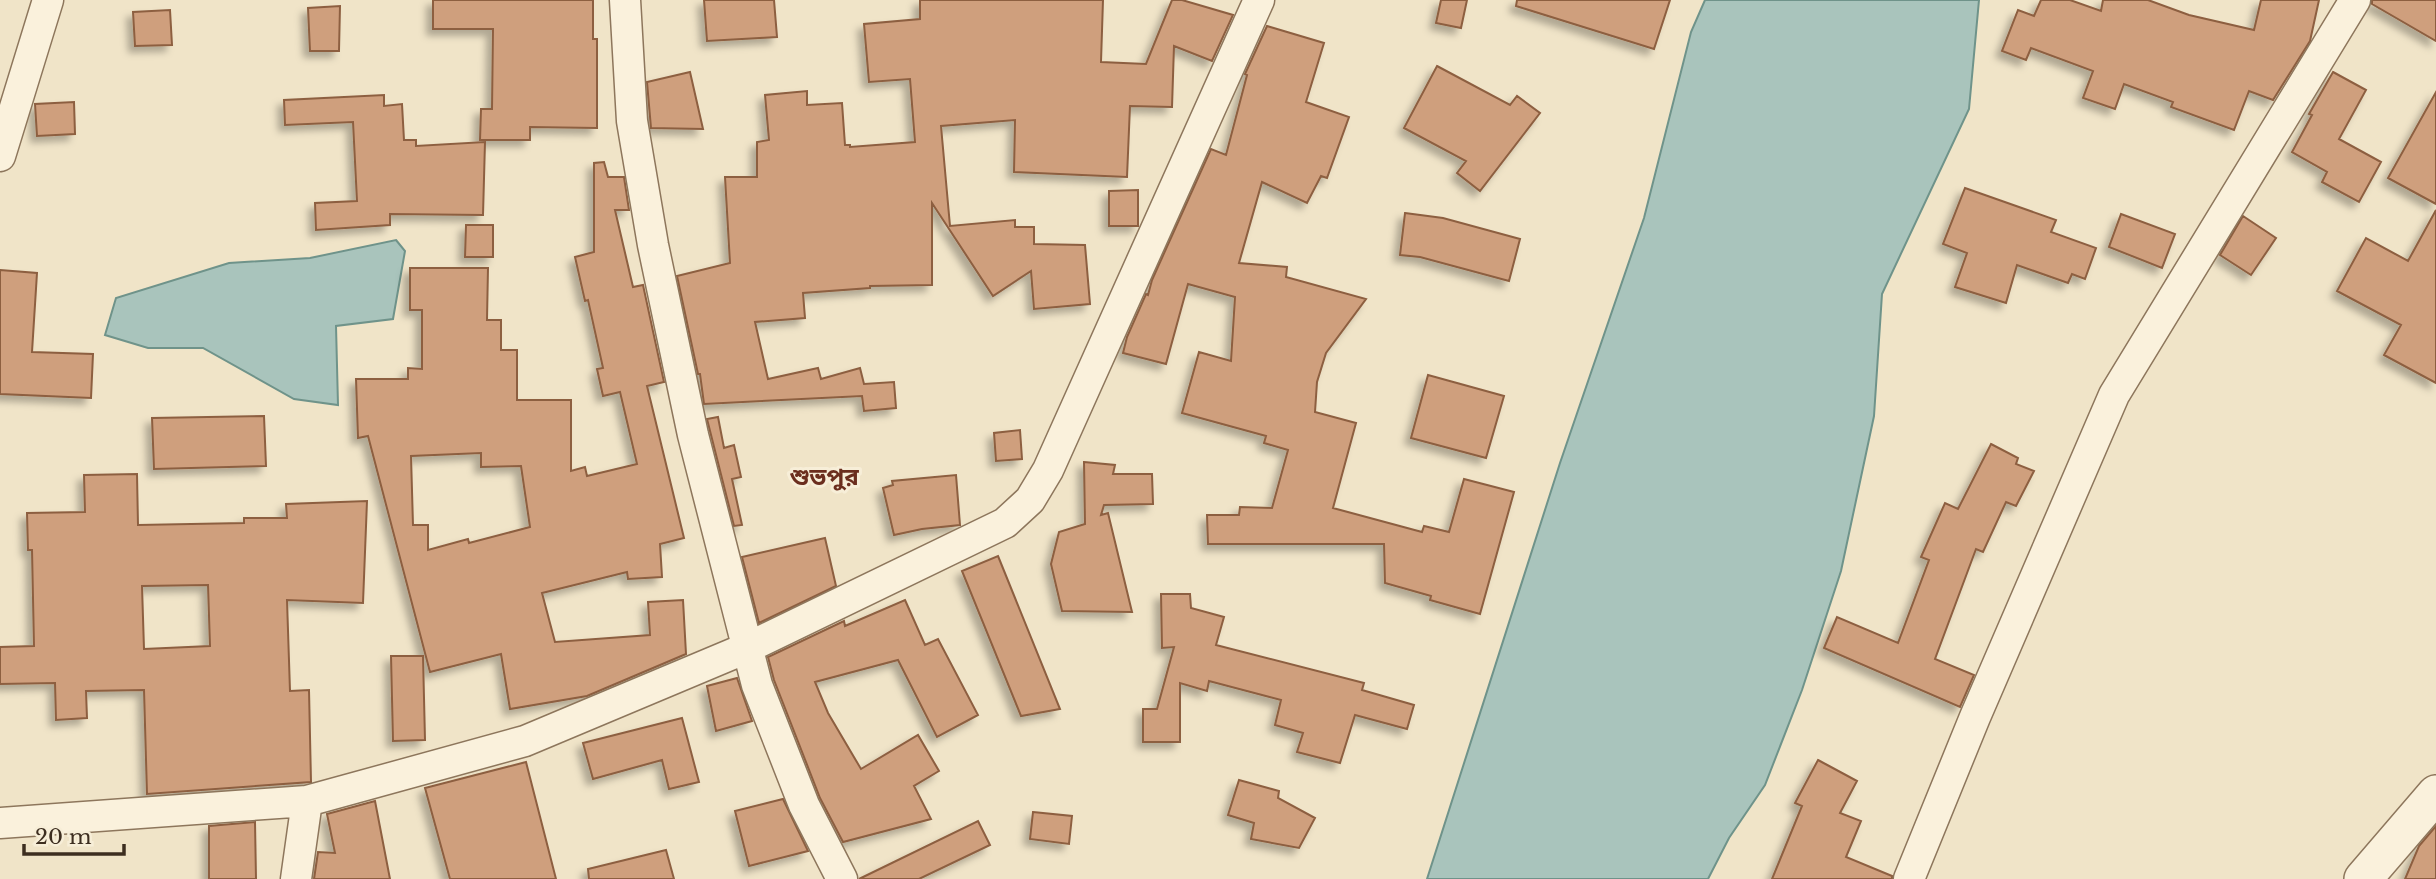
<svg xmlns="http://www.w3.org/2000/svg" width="2436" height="879" viewBox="0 0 2436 879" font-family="'Libre Baskerville','Noto Sans Bengali',serif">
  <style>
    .water { fill: #a9c4bc; stroke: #6f938a; stroke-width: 2 }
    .building { fill: #cf9f7d; stroke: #8d5f41; stroke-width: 2; fill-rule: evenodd; filter: url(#shadow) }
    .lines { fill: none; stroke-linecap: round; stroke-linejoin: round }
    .minor-casing { stroke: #8d765c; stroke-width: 33 }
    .tertiary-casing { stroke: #8d765c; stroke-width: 40 }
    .minor { stroke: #faf1dc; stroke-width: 30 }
    .tertiary { stroke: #faf1dc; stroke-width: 37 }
    .labels { text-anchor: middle; stroke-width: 6; stroke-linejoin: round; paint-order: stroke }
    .district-label { font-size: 24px; font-weight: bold; fill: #6b2e1e; stroke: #f7eed8 }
  </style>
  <defs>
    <filter id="shadow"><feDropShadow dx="-6" dy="6" stdDeviation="3.5" flood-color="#0004"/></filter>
  </defs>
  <rect width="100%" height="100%" fill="#f0e4c8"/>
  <path class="water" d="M 1705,0 L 1979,0 L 1969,109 L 1882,294 L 1874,416 L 1841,571 L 1802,690 L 1765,785 L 1729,838 L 1708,879 L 1427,879 L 1560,463 L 1644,218 L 1691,32 Z
    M 396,240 L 405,251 L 393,319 L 336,326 L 338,405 L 294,399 L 203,348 L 148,348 L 105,335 L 116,298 L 229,263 L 310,258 Z"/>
  <path class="building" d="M 433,0 L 593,0 L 593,39 L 597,39 L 597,128 L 530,127 L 530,140 L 480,140 L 481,109 L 492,109 L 493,29 L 433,29 Z
    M 704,0 L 774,0 L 777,37 L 707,41 Z
    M 920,0 L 1103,0 L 1101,62 L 1146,64 L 1172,0 L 1182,0 L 1233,15 L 1212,61 L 1174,46 L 1172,107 L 1130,106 L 1127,177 L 1014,172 L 1015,120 L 941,126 L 950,226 L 1015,220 L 1015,227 L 1034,227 L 1034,244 L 1085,245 L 1090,304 L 1034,309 L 1031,271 L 993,296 L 932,203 L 932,285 L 870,286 L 870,288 L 803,293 L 805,318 L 755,322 L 768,379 L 818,368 L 821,379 L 860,368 L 864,384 L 894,382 L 896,408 L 864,411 L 862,396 L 704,404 L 700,374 L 698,374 L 677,276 L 730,263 L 725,177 L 757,177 L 757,142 L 769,140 L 765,95 L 807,91 L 807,105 L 842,103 L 845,145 L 850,145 L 850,147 L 915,142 L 910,79 L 869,82 L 864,24 L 920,19 Z
    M 1441,0 L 1467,0 L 1461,28 L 1436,23 Z
    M 1517,0 L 1670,0 L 1654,49 L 1516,6 Z
    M 2041,0 L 2070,0 L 2101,11 L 2103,0 L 2148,0 L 2189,15 L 2254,30 L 2261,0 L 2319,0 L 2310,41 L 2273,100 L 2249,91 L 2234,130 L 2171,107 L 2173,102 L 2124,84 L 2115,109 L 2083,98 L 2093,71 L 2031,48 L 2026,60 L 2002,51 L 2018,10 L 2034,16 Z
    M 2372,0 L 2436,0 L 2436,41 L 2372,4 Z
    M 340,6 L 339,51 L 310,51 L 308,8 Z
    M 170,10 L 172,45 L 135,46 L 133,12 Z
    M 1267,26 L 1324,43 L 1306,102 L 1349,117 L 1327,178 L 1321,176 L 1307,203 L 1262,182 L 1239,263 L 1287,267 L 1286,277 L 1366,299 L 1326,353 L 1317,382 L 1315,412 L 1356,423 L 1333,508 L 1422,532 L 1424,526 L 1449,532 L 1464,479 L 1514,492 L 1480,614 L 1430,600 L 1431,596 L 1385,583 L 1384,544 L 1208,544 L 1207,515 L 1239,515 L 1240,507 L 1272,508 L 1288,450 L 1264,443 L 1266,436 L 1182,413 L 1199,352 L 1231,361 L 1235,297 L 1188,284 L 1166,364 L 1123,353 L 1127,337 L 1146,294 L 1148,295 L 1152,280 L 1211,149 L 1226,155 L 1247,75 L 1245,74 Z
    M 1437,66 L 1510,105 L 1517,96 L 1540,113 L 1480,191 L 1457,173 L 1466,161 L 1404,128 Z
    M 690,72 L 703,129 L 651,128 L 647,82 Z
    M 2333,72 L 2366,90 L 2339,139 L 2381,162 L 2359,202 L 2322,182 L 2327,172 L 2292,152 L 2312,115 L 2309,114 Z
    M 2436,92 L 2436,204 L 2388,178 Z
    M 384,95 L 384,106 L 402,104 L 404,140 L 416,140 L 416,146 L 485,142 L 483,215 L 390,214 L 390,225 L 316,230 L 315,203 L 357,201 L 353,122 L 285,125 L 284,100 Z
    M 74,102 L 75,134 L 37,136 L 35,104 Z
    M 604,162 L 608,177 L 624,177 L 629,210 L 615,210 L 633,287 L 643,285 L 664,382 L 647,386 L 684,538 L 660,544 L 662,577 L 628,579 L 627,572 L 542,593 L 555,642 L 650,635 L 648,602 L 683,600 L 686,654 L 587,696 L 510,709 L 501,654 L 430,672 L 368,436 L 358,438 L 356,379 L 408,379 L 408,368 L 422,369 L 422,310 L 410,310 L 410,268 L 488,268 L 487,320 L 501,320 L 501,350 L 517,350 L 517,400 L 571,400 L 571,471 L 585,467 L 587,476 L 637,464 L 620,392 L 603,396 L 597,369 L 603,368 L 588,300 L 585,301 L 575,257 L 594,252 L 594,163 ZM 481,453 L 481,467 L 521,466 L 530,527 L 469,543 L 468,539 L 428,550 L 428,525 L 413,525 L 411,456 Z
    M 1965,188 L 2056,220 L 2051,232 L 2096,248 L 2085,279 L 2072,274 L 2068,283 L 2017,265 L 2006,303 L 1955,287 L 1967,253 L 1943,244 Z
    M 1138,190 L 1138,226 L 1109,226 L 1109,191 Z
    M 2436,210 L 2436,383 L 2384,355 L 2401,325 L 2337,291 L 2366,238 L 2408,261 Z
    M 1405,213 L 1443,218 L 1520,239 L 1509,281 L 1420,257 L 1400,255 Z
    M 2121,214 L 2175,234 L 2162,268 L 2109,247 Z
    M 2243,216 L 2276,238 L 2251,275 L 2220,255 Z
    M 466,225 L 493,225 L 493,257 L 465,257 Z
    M 0,270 L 37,273 L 32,352 L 93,354 L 91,398 L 0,394 Z
    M 1428,375 L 1504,396 L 1486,458 L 1411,438 Z
    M 264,416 L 266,466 L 154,469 L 152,418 Z
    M 718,417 L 724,448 L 734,445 L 741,477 L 732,479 L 742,525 L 734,526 L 707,419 Z
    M 1020,430 L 1022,459 L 996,461 L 994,433 Z
    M 1991,444 L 2018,458 L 2016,464 L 2034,471 L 2016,506 L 2006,502 L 1983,552 L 1976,549 L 1935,659 L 1974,675 L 1960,707 L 1824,648 L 1837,617 L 1898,643 L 1929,560 L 1921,557 L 1945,503 L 1958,509 Z
    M 1084,462 L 1115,465 L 1113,474 L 1152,474 L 1153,504 L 1104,505 L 1101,515 L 1108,513 L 1132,612 L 1062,611 L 1051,564 L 1059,532 L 1085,524 Z
    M 137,474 L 138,525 L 244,523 L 244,518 L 287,518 L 286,504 L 367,501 L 363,603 L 287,600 L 290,691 L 309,690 L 311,782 L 147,794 L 144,690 L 86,691 L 87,718 L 56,720 L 55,683 L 0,684 L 0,647 L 34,646 L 32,550 L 28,550 L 27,513 L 85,512 L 84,475 ZM 208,585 L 210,646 L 144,649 L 142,586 Z
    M 956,475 L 960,525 L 922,529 L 894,535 L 883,488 L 893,485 L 892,481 Z
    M 825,538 L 836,586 L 759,623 L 742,557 Z
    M 998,556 L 1060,709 L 1021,716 L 962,571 Z
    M 1161,594 L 1190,594 L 1191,608 L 1224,617 L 1216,645 L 1364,683 L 1362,690 L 1414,705 L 1407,729 L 1355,715 L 1340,763 L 1297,752 L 1303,733 L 1275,725 L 1281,700 L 1209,681 L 1207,691 L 1180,683 L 1180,742 L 1143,742 L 1143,709 L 1157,709 L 1174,647 L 1162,648 Z
    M 905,600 L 925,645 L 938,639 L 978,715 L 937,737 L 898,660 L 815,682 L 828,713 L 861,769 L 918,735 L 939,771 L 914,786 L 931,819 L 843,842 L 820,798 L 774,680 L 768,657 L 844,621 L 845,626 Z
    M 391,656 L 423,656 L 425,740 L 393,741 Z
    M 737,678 L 752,721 L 716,731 L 707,686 Z
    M 682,718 L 699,782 L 669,789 L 662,760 L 593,779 L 583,743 Z
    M 1818,760 L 1857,781 L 1840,813 L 1861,821 L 1846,857 L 1892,876 L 1892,879 L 1772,879 L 1802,806 L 1795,803 Z
    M 526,762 L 556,879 L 450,879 L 425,788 Z
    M 1239,780 L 1279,791 L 1278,798 L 1315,818 L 1299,848 L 1251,839 L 1254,823 L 1228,815 Z
    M 783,799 L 808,851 L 749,866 L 735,811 Z
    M 375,801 L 390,879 L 314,879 L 318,852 L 335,853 L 327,814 Z
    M 1033,812 L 1072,816 L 1069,844 L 1030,839 Z
    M 978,821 L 990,845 L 919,879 L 859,879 Z
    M 255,822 L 256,879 L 209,879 L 209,826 Z
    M 2436,826 L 2436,879 L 2405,879 L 2419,846 Z
    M 666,850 L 674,879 L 589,879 L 588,869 Z"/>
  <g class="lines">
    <g class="minor-casing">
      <path id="minor" d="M 625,0 L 632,121 L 653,245 L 693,435 L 757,685 L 804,805 L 842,879
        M 0,156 L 48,0
        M 0,823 L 307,801 L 525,741 L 749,647 L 1005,523 L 1030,500 L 1048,470 L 1259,0
        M 296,879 L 307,801
        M 1909,879 L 1975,717 L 2114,395 L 2355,0"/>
    </g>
    <g class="tertiary-casing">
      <path id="tertiary" d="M 2363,879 L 2436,794"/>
    </g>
    <use href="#minor" class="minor"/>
    <use href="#tertiary" class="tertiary"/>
  </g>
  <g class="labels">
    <g class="district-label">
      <text x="824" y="485">শুভপুর</text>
    </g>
  </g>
  <path d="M24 844v10h100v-10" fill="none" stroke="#3d2e20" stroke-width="3.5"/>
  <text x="35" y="844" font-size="21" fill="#3d2e20" stroke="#f7eed8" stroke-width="5" paint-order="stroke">20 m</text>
</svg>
